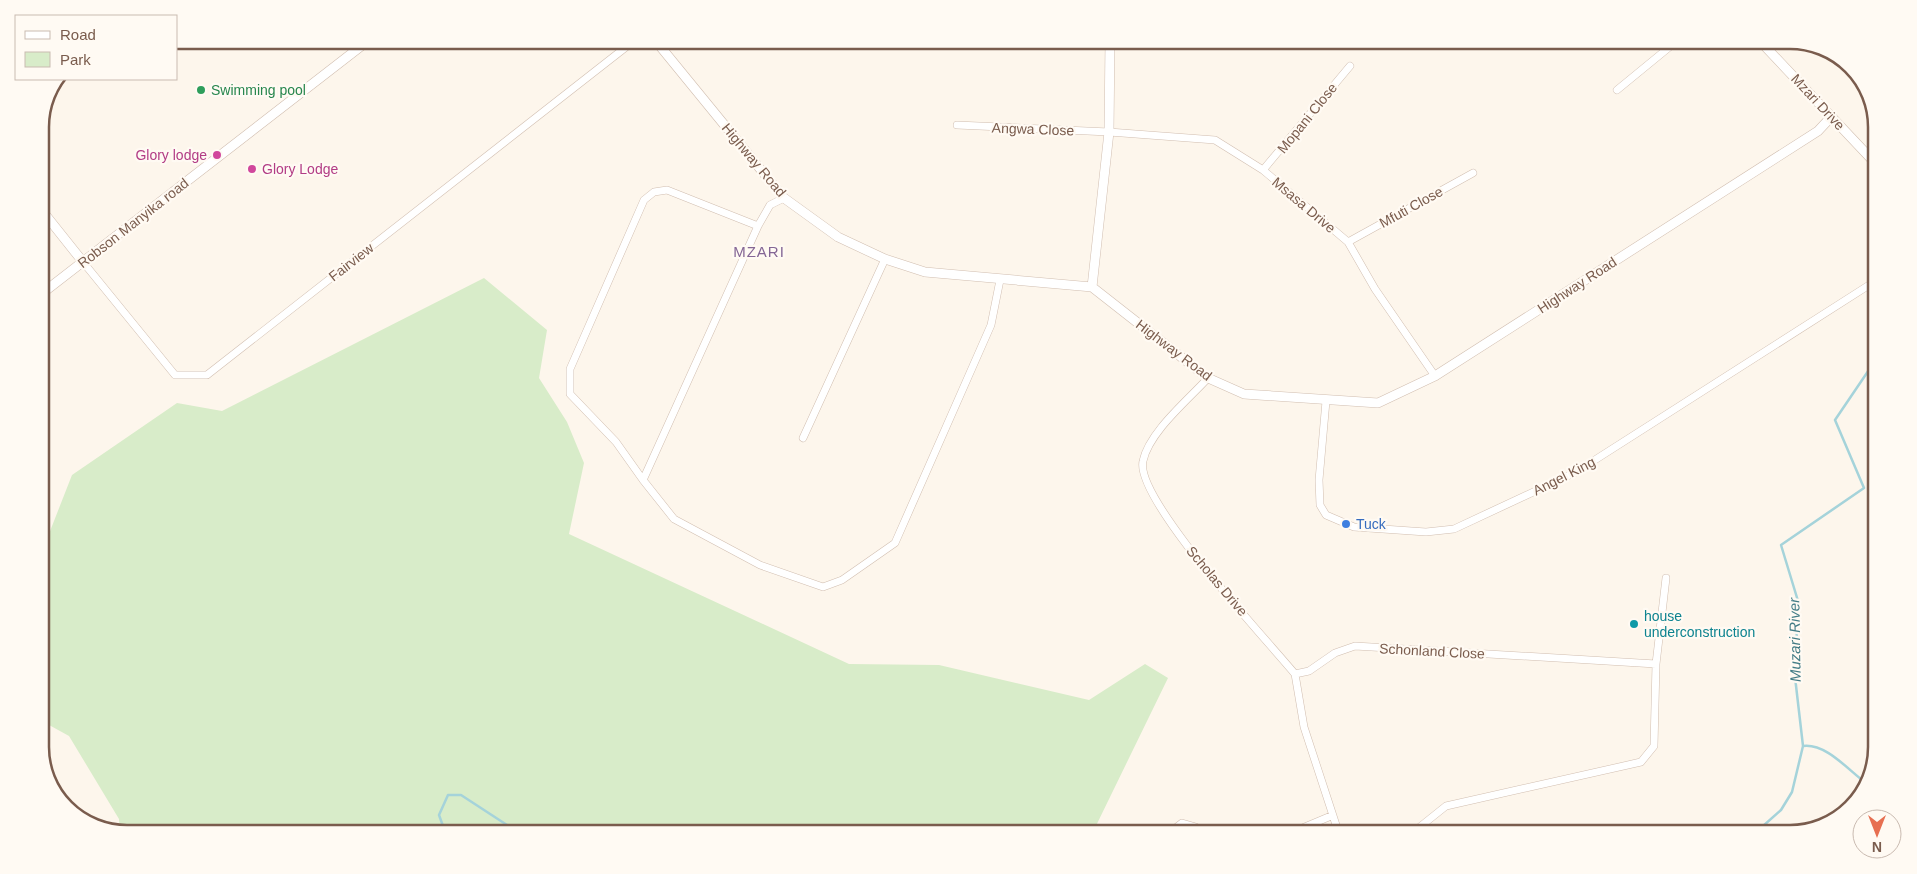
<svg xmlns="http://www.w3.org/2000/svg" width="1917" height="874" viewBox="0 0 1917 874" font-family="Arial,sans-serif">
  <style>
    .green { fill: #d8ecc9 }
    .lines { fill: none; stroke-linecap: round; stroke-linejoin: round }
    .stream { stroke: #a5d3da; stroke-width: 2.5 }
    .minor-casing { stroke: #d1beb0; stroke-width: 8 }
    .tertiary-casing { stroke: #d1beb0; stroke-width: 10 }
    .minor { stroke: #fff; stroke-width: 7 }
    .tertiary { stroke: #fff; stroke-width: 9 }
    .leisure-dot { fill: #2e9e5b; stroke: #fffaf3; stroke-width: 2 }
    .hotel-dot { fill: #d1479c; stroke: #fffaf3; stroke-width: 2 }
    .shop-dot { fill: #3f7fe0; stroke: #fffaf3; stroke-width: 2 }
    .culture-dot { fill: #0f9aa8; stroke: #fffaf3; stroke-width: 2 }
    .labels { text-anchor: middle; stroke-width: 4.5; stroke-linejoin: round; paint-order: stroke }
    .leisure-label { font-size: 14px; fill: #27864d; stroke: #fffaf3; text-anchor: start }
    .street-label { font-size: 14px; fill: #7a5c4d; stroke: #fffaf3 }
    .hotel-label { font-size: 14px; fill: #b23c85; stroke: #fffaf3; text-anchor: end }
    .shop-label { font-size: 14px; fill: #366cbe; stroke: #fffaf3; text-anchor: start }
    .culture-label { font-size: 14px; fill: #0d838f; stroke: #fffaf3; text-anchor: start }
    .neighbourhood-label { font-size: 15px; letter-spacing: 1px; fill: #846695; stroke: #fffaf3 }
    .water-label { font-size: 15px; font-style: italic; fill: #437c86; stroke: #fffaf3 }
    .rim { fill: none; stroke: #7a5c4d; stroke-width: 2.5 }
  </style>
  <rect width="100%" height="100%" fill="#fdf6ec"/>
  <path class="green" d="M 484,278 L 547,330 L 539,378 L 567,422 L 584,463 L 569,534 L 849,664 L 939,665 L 1089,700 L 1145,664 L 1168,678 L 1092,834 L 120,833 L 119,819 L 69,736 L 40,720 L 40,581 L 45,544 L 72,475 L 177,403 L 222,411 Z"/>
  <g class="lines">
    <path class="stream" d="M 1803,746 C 1826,743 1848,770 1866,783 L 1869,782
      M 432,834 L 443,826 L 439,815 L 448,795 L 461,795 L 507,825 L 509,834
      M 1754,834 L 1781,810 L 1792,792 L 1803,746 L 1795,677 L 1798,601 L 1781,545 L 1864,488 L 1835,420 L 1877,358"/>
    <g class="minor-casing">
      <path id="minor" d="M 1617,90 L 1678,40
        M 957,125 L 1109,132 L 1215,140 L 1263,170 L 1348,242 L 1375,289 L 1435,376
        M 1263,170 L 1350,66
        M 784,198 L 770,205 L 758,226 L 643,480 L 674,519 L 760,565 L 823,587 L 842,580 L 895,543 L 991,325 L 1000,280
        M 1348,242 L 1473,173
        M 83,262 L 175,375 L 207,375 L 635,40
        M 1208,378 C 1188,400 1149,432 1143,461 C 1134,498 1267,640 1295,674
        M 1326,401 L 1319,480 L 1320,505 L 1326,515 L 1354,527 L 1426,532 L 1454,529 L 1576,472 L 1877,280
        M 803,438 L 885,259
        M 643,480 L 616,442 L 570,394 L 570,369 L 644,200 L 654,192 L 667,190 L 758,226
        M 40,544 L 46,478
        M 83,820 L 109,830
        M 1168,834 L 1182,823 L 1196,827 L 1203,834
        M 1288,834 L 1331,816
        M 1339,834 L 1304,727 L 1295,674 L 1309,671 L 1335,653 L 1355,646 L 1656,664 L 1666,578
        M 1411,834 L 1446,806 L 1641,762 L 1654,746 L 1656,664"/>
    </g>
    <g class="tertiary-casing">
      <path id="tertiary" d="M 655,40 L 784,198 L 838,237 L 885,259 L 925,272 L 1092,287 L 1208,378 L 1244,394 L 1378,403 L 1435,376 L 1818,131 L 1832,116
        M 1759,40 L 1877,165
        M 40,208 L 83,262
        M 1092,287 L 1109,132 L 1110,40
        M 40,295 L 369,40"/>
    </g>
    <use href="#minor" class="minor"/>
    <use href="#tertiary" class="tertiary"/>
  </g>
  <circle class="leisure-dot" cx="201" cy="90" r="5"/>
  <g class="hotel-dot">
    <circle cx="217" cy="155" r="5"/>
    <circle cx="252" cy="169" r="5"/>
  </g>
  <circle class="shop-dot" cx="1346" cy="524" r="5"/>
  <circle class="culture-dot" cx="1634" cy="624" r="5"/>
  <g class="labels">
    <g class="leisure-label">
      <text x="211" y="95">Swimming pool</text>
    </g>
    <g class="street-label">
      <text transform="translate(1818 102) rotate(47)" y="5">Mzari Drive</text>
      <text transform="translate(1307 118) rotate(-51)" y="5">Mopani Close</text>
      <text transform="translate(1033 129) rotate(2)" y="5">Angwa Close</text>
      <text transform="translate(754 160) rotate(50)" y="5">Highway Road</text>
      <text transform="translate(1304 205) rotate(40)" y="5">Msasa Drive</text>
      <text transform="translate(1411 207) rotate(-29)" y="5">Mfuti Close</text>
      <text transform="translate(133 223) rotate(-38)" y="5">Robson Manyika road</text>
      <text transform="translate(351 262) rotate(-38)" y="5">Fairview</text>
      <text transform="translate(1577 285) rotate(-33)" y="5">Highway Road</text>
      <text transform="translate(1174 350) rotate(37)" y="5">Highway Road</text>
      <text transform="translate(1564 476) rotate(-27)" y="5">Angel King</text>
      <text transform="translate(1217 581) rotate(50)" y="5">Scholas Drive</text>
      <text transform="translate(1432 651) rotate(3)" y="5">Schonland Close</text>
    </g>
    <g class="hotel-label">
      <text x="207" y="160">Glory lodge</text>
      <text x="262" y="174" text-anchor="start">Glory Lodge</text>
    </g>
    <g class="shop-label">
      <text x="1356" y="529">Tuck</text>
    </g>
    <g class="culture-label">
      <text x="1644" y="621">house<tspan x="1644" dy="16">underconstruction</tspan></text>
    </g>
    <g class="neighbourhood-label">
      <text x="759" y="257">MZARI</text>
    </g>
    <g class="water-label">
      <text transform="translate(1795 640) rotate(-91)" y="5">Muzari River</text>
    </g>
  </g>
  <path d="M0 0H1917V874H0ZM127 49H1790A78 78 0 0 1 1868 127V747A78 78 0 0 1 1790 825H127A78 78 0 0 1 49 747V127A78 78 0 0 1 127 49Z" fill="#fffaf3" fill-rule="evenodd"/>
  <path class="rim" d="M127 49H1790A78 78 0 0 1 1868 127V747A78 78 0 0 1 1790 825H127A78 78 0 0 1 49 747V127A78 78 0 0 1 127 49Z"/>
  <rect x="15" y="15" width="162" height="65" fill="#fffaf3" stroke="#cabbb1"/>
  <rect x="25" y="31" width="25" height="8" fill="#ffffff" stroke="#cabbb1"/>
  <text x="60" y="40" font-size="15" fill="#7a5c4d">Road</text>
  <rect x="25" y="52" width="25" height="15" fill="#d8ecc9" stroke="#cabbb1"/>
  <text x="60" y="65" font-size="15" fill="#7a5c4d">Park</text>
  <g transform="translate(1877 834) rotate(180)"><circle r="24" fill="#fffaf3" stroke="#cabbb1"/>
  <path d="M0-4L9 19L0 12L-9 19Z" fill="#e76f51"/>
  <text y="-8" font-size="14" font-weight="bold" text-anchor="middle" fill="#7a5c4d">N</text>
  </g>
</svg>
